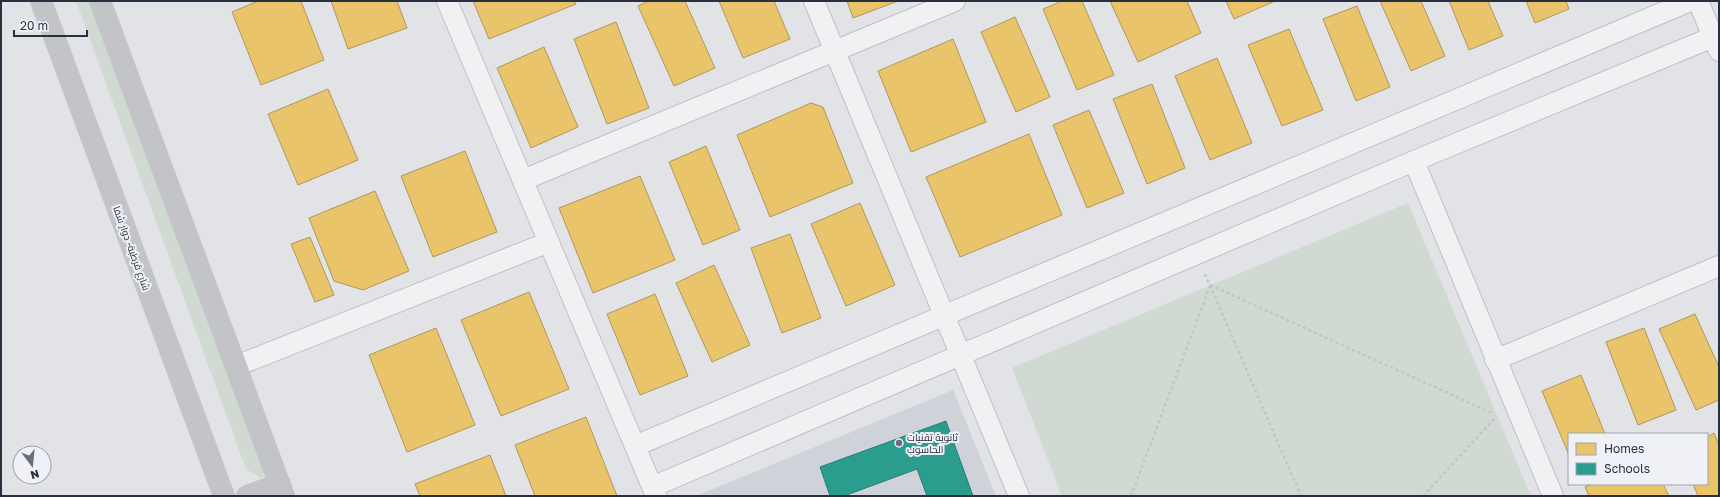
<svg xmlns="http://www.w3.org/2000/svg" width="1720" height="497" viewBox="0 0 1720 497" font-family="'Golos Text',Cairo,sans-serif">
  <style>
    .built { fill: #d0d2d9 }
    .green { fill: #d1dad2 }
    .homes { fill: #e9c46a; stroke: #af975d }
    .schools { fill: #2a9d8f; stroke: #297c77 }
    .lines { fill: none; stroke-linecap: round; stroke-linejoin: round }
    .minor-casing { stroke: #bfc1c4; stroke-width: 22 }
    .path { stroke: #c3c4ca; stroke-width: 2.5; stroke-dasharray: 3 3; stroke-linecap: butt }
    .minor { stroke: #f1f1f3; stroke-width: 20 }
    .secondary { stroke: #c2c4c8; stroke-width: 22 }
    .poi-dot { fill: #696e79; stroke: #eff1f6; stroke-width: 1.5 }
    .labels { text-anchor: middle; stroke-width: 4; stroke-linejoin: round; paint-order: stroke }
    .street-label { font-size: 10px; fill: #282f3f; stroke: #eff1f6 }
    .poi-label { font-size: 10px; fill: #282f3f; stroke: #eff1f6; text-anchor: start }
  </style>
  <rect width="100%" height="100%" fill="#e1e3e6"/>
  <path class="built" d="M 953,390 L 996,496 L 696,496 Z"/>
  <path class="green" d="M 76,1 L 100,1 L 267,463 L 262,478 L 246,469 Z
    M 1408,203 L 1531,496 L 1062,496 L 1012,368 Z"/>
  <path class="homes" d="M 258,1 L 301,1 L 324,60 L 261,85 L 232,12 Z
    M 331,1 L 397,1 L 407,28 L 348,49 Z
    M 473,1 L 574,1 L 576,4 L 489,39 Z
    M 648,1 L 685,1 L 715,68 L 674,86 L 638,6 Z
    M 719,1 L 774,1 L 790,39 L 743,58 Z
    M 847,1 L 898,1 L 853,18 Z
    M 1062,1 L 1082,1 L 1114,75 L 1077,90 L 1043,9 Z
    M 1110,1 L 1187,1 L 1201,33 L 1138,62 Z
    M 1226,1 L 1275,1 L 1234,19 Z
    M 1380,1 L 1421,1 L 1445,56 L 1411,71 Z
    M 1449,1 L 1488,1 L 1503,36 L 1469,50 Z
    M 1526,1 L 1566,1 L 1569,9 L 1535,23 Z
    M 1357,6 L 1390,87 L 1356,101 L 1323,19 Z
    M 1015,17 L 1050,97 L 1016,112 L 981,32 Z
    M 616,22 L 649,108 L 607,124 L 574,39 Z
    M 1289,29 L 1323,110 L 1282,126 L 1248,45 Z
    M 953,39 L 986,122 L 911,152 L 878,71 Z
    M 544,47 L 578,127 L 531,148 L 497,68 Z
    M 1217,58 L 1252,143 L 1210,160 L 1175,76 Z
    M 1152,84 L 1185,168 L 1147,184 L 1113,99 Z
    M 328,89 L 358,160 L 298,185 L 268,114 Z
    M 811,103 L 823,107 L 853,183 L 770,217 L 737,135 Z
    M 1089,110 L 1124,193 L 1087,208 L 1053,125 Z
    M 1029,134 L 1062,215 L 960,257 L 926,177 Z
    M 706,146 L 740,230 L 703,245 L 669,162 Z
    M 465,151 L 497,232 L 433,257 L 401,176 Z
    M 640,176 L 675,260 L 593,293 L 559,208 Z
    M 375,191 L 409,271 L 363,290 L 334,281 L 309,218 Z
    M 860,203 L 895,285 L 846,306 L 811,224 Z
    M 790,234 L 821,318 L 782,333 L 751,248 Z
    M 310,237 L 334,295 L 315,302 L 291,244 Z
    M 714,265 L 750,345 L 712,362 L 676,283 Z
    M 529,292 L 569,389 L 501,416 L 461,320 Z
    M 655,294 L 688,376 L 640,395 L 607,314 Z
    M 1695,314 L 1719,367 L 1719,400 L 1696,410 L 1659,329 Z
    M 436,328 L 475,425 L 407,452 L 369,355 Z
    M 1644,328 L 1676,410 L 1638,425 L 1606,342 Z
    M 1581,375 L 1605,434 L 1569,434 L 1569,455 L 1542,391 Z
    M 586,417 L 617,496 L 535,496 L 515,445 Z
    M 1714,433 L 1719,445 L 1719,496 L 1698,496 L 1693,484 L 1707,484 L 1707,437 Z
    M 490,455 L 506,496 L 420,496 L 415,484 Z
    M 1593,484 L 1663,484 L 1669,496 L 1589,496 L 1585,487 Z"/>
  <path class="schools" d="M 946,421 L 973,496 L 927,496 L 917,469 L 844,496 L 830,496 L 820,467 Z"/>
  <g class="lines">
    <g class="minor-casing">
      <path id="minor" d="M 447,1 L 656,496
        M 814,1 L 1019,496
        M 1698,1 L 1719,51
        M 1414,161 L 1553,496
        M 523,180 L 955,1
        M 1495,360 L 1719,266
        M 236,366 L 549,242
        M 635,446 L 1690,1
        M 652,487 L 1414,161 L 1713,37"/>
    </g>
    <path class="path" d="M 1205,274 L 1301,496
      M 1210,285 L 1494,414
      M 1131,496 L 1210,286
      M 1423,496 L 1496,417"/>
    <use href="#minor" class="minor"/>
    <path class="secondary" d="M 41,1 L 224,496
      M 100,1 L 284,496
      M 247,496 L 280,484"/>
  </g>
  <circle class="poi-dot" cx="899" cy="443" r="4"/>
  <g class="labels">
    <g class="street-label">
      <text transform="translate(132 248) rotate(70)" y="4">شارع قرطبة- دوار شفا</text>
    </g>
    <g class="poi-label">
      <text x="907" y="441">ثانوية تقنيات<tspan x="907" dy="12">الحاسوب</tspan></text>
    </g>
  </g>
  <rect width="1720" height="497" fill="none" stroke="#282f3f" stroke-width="4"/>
  <rect x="1568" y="433" width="140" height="52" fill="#eff1f6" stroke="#9fa3ad"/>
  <rect x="1576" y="443" width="20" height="12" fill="#e9c46a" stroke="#9fa3ad"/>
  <text x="1604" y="453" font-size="12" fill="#282f3f">Homes</text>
  <rect x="1576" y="463" width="20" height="12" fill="#2a9d8f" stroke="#9fa3ad"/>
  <text x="1604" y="473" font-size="12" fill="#282f3f">Schools</text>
  <g transform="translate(32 465) rotate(164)"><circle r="19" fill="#eff1f6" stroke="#9fa3ad"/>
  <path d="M0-3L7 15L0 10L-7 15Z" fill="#696e79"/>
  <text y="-6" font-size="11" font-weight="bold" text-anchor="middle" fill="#282f3f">N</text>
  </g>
  <path d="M14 30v6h73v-6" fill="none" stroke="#282f3f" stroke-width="2"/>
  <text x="20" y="30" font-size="12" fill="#282f3f" stroke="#eff1f6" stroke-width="3" paint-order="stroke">20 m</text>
</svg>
